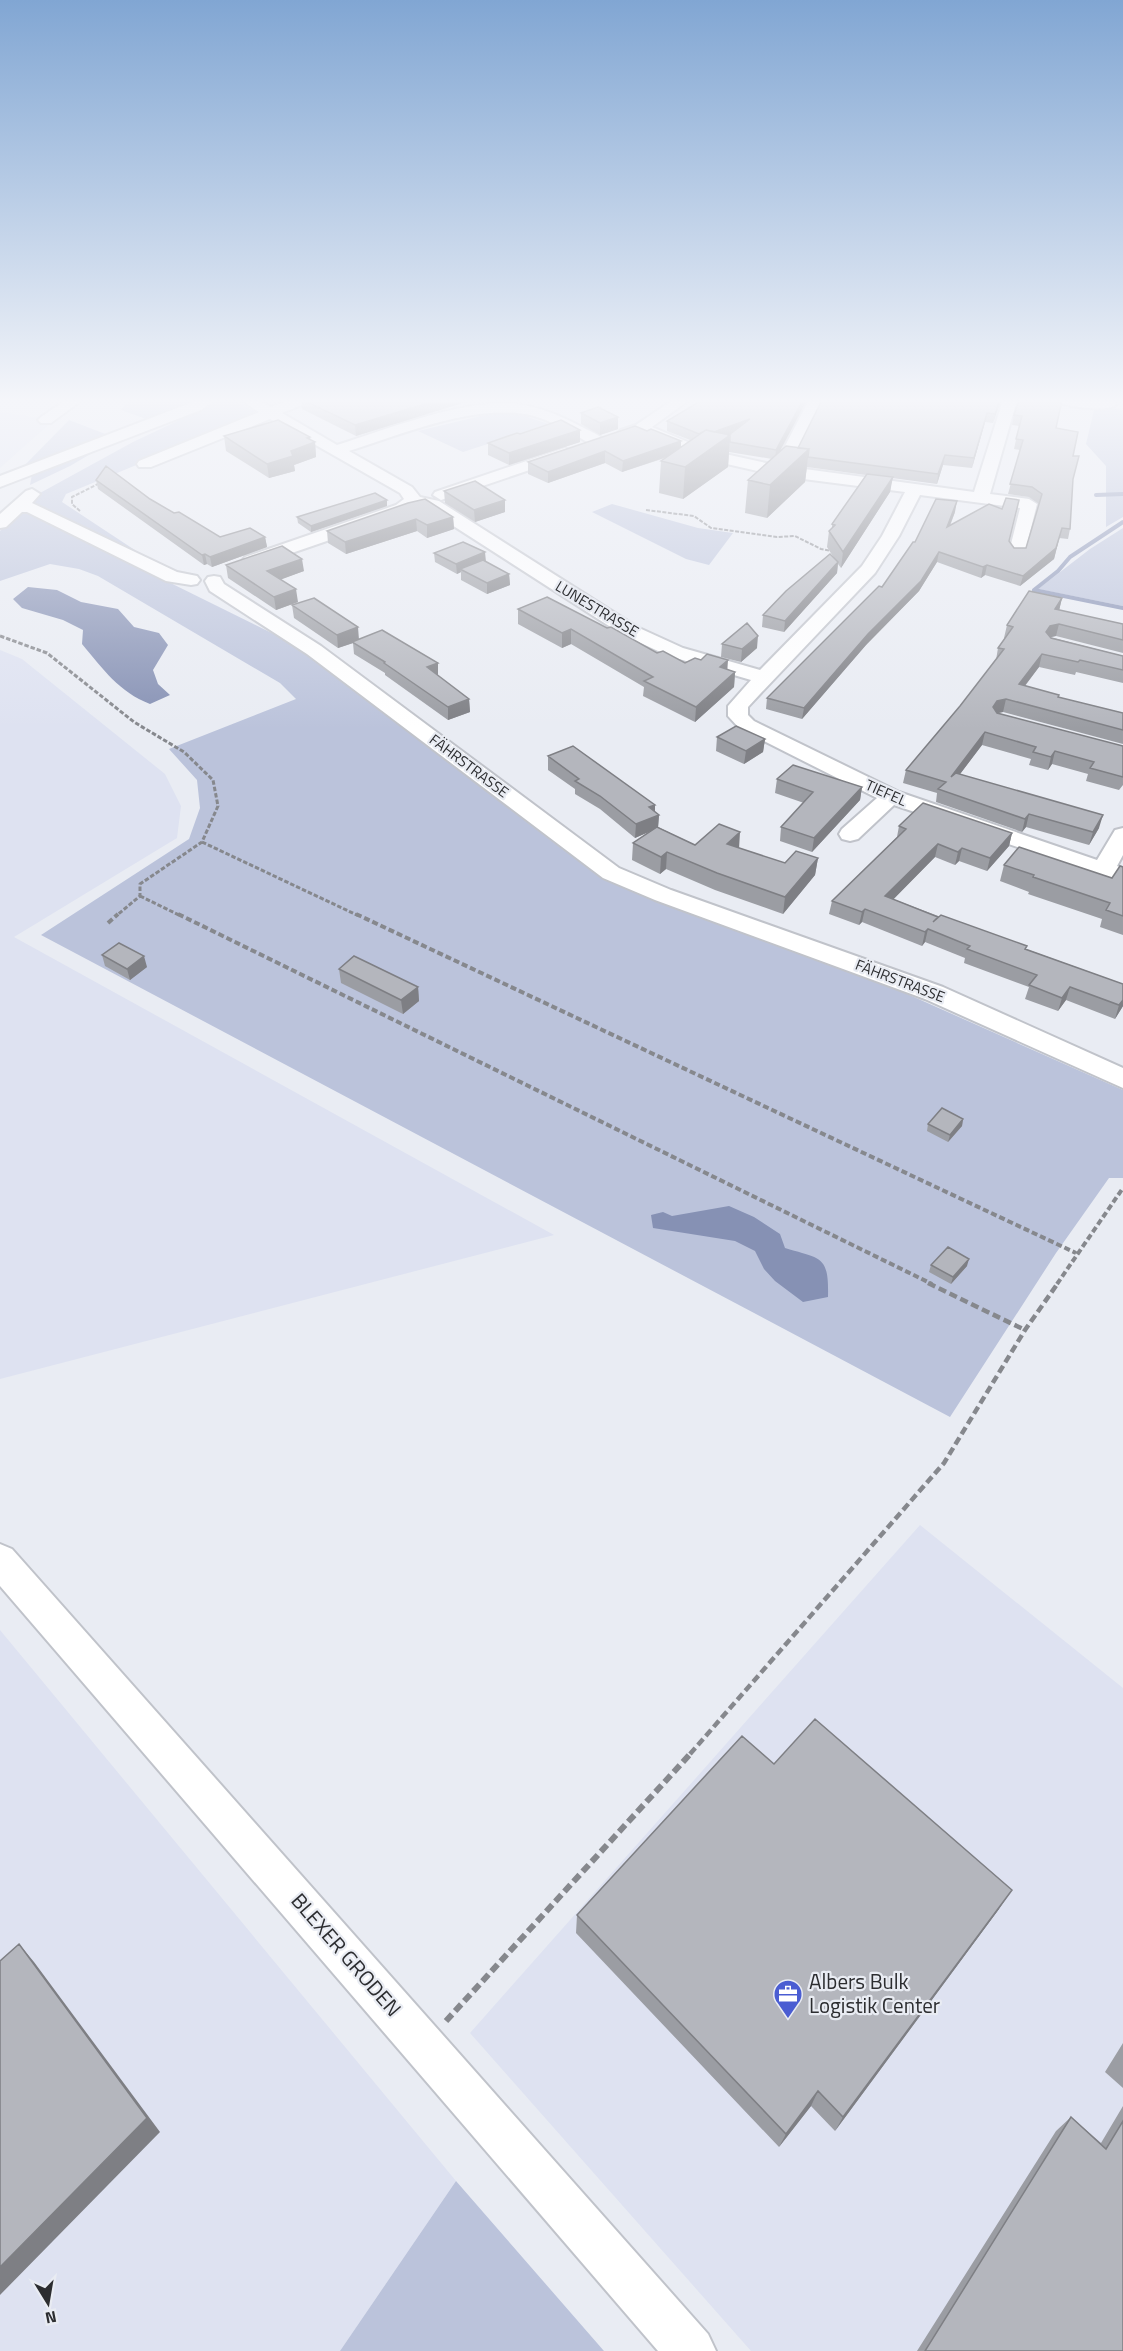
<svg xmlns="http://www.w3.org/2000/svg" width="1123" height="2351" viewBox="0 0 1123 2351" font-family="'Titillium Web',sans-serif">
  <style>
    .built { fill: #dee2f1 }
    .green { fill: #bbc3db }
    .water { fill: #8691b4 }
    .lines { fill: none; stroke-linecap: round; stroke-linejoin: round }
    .stream { stroke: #8691b4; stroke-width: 4 }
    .minor-casing { stroke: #c0c3ca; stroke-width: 4 }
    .path-far4 { stroke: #86888d; stroke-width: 2; stroke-dasharray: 4 1.5; stroke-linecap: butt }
    .path-far3 { stroke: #86888d; stroke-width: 3; stroke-dasharray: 4.5 2; stroke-linecap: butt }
    .path-far2 { stroke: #86888d; stroke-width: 4; stroke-dasharray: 6 3; stroke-linecap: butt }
    .path-far1 { stroke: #86888d; stroke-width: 4.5; stroke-dasharray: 8 4; stroke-linecap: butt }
    .path { stroke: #86888d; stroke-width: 6; stroke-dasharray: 9 4.5; stroke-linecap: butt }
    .minor { fill: #fff; fill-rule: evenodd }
    .wall { fill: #9b9da3 }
    .shaded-wall { fill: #7e7f84 }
    .building { fill: #b4b6bd; stroke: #7e7f84; stroke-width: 1.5 }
    .labels { text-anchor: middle; stroke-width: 4.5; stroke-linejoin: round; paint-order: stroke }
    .far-street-label { font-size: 15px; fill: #2c2d30; stroke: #e9ecf3 }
    .near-street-label { font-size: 21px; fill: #2c2d30; stroke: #e9ecf3 }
    .near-poi-label { font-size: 21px; fill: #2c2d30; stroke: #e9ecf3; text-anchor: start }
  </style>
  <rect width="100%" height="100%" fill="#e9ecf3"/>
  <path class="built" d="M 0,412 L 54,420 L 0,468 Z
    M 0,650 L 22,659 L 165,774 L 181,806 L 177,838 L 14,937 L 554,1235 L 0,1379 Z
    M 920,1525 L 1123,1688 L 1123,2351 L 751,2351 L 470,2033 Z
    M 0,1630 L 456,2181 L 340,2351 L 0,2351 Z"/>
  <path class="green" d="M 128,400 L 197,400 L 149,420 L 121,410 Z
    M 222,400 L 233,400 L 260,414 L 66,494 L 62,502 L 159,566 L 43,511 L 34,503 L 40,493 L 133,442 Z
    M 1095,406 L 1123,410 L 1123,517 L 1106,527 L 1106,466 L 1086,444 Z
    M 489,414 L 518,414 L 549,424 L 463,452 L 418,431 Z
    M 69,420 L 108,435 L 20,470 Z
    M 99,449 L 70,466 L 30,485 L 32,474 Z
    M 612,504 L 698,528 L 733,533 L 709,565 L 686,559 L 592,512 Z
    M 27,512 L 290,642 L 565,851 L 624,886 L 869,977 L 1123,1090 L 1123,1178 L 1109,1178 L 1056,1253 L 950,1417 L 41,935 L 189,839 L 200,808 L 197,780 L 169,749 L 296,699 L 280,683 L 98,576 L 79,569 L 50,564 L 0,581 L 0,531 L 17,513 Z
    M 1123,528 L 1123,606 L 1038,589 L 1090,549 Z
    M 456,2181 L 604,2351 L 340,2351 Z"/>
  <path class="water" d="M 28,587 L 57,590 L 81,602 L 118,609 L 134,627 L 159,633 L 168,645 L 153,670 L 158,684 L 170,695 L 150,704 C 119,692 103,669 82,644 L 83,630 L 63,620 L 22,608 L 13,599 Z
    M 729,1206 L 754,1217 L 780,1234 L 785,1248 C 821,1259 829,1255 828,1297 L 803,1302 L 775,1281 L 764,1269 L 755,1251 L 735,1241 L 653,1228 L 651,1215 L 663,1212 L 672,1216 Z"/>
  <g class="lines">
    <path class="stream" d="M 1096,495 L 1123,494
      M 1123,522 L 1070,557 L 1058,571 L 1034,590 L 1123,608"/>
    <g class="minor-casing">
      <path id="minor" d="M 66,400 L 82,400 L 51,423 L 41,423 L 38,420 L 41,417 Z
        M 198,400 L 215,400 L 201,410 L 0,487 L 0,476 Z
        M 241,400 L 258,400 L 271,407 L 290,400 L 309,400 L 307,403 L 282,413 L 337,445 C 388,429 465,398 517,404 C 540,407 559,415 578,425 C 587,430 600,434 606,442 L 598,447 L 593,445 C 574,435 555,422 534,416 C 478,402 403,434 349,451 L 412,487 L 420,497 L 439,501 L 637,627 L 683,648 L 760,670 L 862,566 L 882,536 L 905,492 L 780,476 L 696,457 L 640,433 L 626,438 L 621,436 L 618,433 L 621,430 L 636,425 L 673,400 L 689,400 L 652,427 L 707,450 L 775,465 L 809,400 L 823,400 L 790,467 L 974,492 L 1003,400 L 1017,400 L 990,494 L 1029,499 L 1037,504 L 1024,556 L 1012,556 L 1009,552 L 1020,508 L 920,495 L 899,536 L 875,573 L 760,694 L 748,707 L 748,715 L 754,721 L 899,792 L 1097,860 L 1115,830 L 1123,828 L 1123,855 L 1117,866 L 1123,868 L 1123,883 L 894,805 L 858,839 L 850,841 L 842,839 L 839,834 L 842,829 L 877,798 L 740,729 L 728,716 L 728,706 L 751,680 L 669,656 L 623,635 L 427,509 L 416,506 L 408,513 L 257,565 L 245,565 L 242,561 L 245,557 L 396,505 L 404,499 L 400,493 L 270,419 L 151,467 L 139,467 L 137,464 L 139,461 L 259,412 Z
        M 1055,400 L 1114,402 L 1116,405 C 1110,412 1062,407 1055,400 Z
        M 565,448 L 573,453 L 571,456 L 447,498 L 441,500 L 433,495 L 435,492 Z
        M 32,489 L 40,494 L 32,503 L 177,572 L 197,576 L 200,580 L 197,584 L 191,585 L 166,581 L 27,512 L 22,512 L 6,527 L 0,528 L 0,514 L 26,491 Z
        M 214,576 L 220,577 L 224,584 L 321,646 L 619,868 L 671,890 L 943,987 L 1123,1068 L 1123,1088 L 925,999 L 655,900 L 603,878 L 307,654 L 210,591 L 205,581 L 208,577 Z
        M 0,1544 L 12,1549 L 708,2334 L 716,2351 L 658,2351 L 0,1586 Z"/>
    </g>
    <path class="path-far4" d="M 646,510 L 694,516 L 711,528 L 777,537 L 795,536 L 821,549 L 832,551
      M 80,511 L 72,504 L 72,497 L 100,483"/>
    <path class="path-far3" d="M 0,636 L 47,653 L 134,722 L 184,752 L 213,780 L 218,806 L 202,842 L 140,884 L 140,896 L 116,916
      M 202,842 L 359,916
      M 140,896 L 181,916"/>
    <path class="path-far2" d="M 178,914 L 932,1284
      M 356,914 L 1076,1253
      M 108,923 L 118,914
      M 1057,1284 L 1123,1188"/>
    <path class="path-far1" d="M 928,1283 L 1025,1330
      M 690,1754 L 944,1463 L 1025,1330 L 1058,1283"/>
    <path class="path" d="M 446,2021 L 692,1752"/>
    <use href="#minor" class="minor"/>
  </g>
  <path class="wall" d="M 301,400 L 472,400 L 356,436 L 302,409 Z
    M 702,400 L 807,400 L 779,453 L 798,448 L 822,400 L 1001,400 L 993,423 L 985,422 L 972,468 L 943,465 L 937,484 L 892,478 L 890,492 L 841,568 L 838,564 L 837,573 L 784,632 L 762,627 L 763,615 L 834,558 L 827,547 L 829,531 L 832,528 L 832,524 L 866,475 L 807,467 L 805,482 L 767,518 L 745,513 L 748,480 L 772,459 L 729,452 L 728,467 L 683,499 L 659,493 L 661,461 L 665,458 L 622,472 L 605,463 L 548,483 L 528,474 L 528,462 L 647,431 L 681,441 L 681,447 L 690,440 L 667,431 L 667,421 Z
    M 1062,400 L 1056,428 L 1073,456 L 1073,479 L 1070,529 L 1068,539 L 1059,538 L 1054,559 L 1020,586 L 985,575 L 981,578 L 937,562 L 919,591 L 866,645 L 802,719 L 766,709 L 767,698 L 882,587 L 915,542 L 955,512 L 950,526 L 1009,541 L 1014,548 L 1026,548 L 1039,504 L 1029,497 L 1008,494 L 1020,450 L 1014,449 L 1019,426 L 1012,425 L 1014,415 Z
    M 581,413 L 618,429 L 600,435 L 581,424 Z
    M 224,436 L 311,440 L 315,442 L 316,457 L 294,465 L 295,471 L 269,478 L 226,451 Z
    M 580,442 L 509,465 L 488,455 L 488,443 Z
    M 96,480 L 150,499 L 174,513 L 220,537 L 265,537 L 267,547 L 212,567 L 207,564 L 204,565 L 98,489 Z
    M 444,491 L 505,500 L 505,512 L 475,522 L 445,503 Z
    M 408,503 L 453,517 L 454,529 L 427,538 L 417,531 L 346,554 L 328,543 L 327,531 Z
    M 387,506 L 311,532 L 298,523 L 297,517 Z
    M 434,553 L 486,562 L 509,574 L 510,585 L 487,594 L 461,580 L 461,572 L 457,574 L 435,562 Z
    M 226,565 L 304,571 L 281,579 L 298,602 L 276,610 L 228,578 Z
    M 1062,598 L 1059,610 L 1123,624 L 1123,653 L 1056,636 L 1050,637 L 1123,656 L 1123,683 L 1076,672 L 1075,675 L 1039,667 L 1025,686 L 1058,697 L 1123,713 L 1123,744 L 1003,712 L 997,713 L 1123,746 L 1123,785 L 1119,790 L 1086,781 L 1088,774 L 1052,764 L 1048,770 L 1029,765 L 1031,759 L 982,745 L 960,774 L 1099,828 L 1089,845 L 1026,827 L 1022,832 L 936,802 L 937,793 L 903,783 L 906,770 L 960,706 L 996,660 L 998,648 L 1005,638 L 1004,638 L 1007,625 Z
    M 292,605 L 359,639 L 438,676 L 469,699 L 470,712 L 448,720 L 385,675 L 385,673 L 354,654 L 353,643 L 338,648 L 294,618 Z
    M 518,609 L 607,628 L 657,653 L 685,663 L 727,669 L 735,672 L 734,687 L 695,722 L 643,696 L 644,687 L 571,644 L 562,648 L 518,624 Z
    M 722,644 L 757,648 L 741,662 L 721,657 Z
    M 717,737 L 765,739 L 763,752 L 744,764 L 716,751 Z
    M 548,756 L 655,812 L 659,815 L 658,827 L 695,845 L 739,848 L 785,863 L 818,858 L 815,875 L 783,914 L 715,890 L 666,869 L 660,874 L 632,860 L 633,843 L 648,832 L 635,838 L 600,809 L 575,794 L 575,789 L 548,770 Z
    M 777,779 L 862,787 L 860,800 L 812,852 L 780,841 L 781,827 L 804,803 L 775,793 Z
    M 899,826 L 1012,833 L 1009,846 L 987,871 L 959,861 L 955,865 L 935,857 L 893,899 L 1026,949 L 1123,984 L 1123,1006 L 1115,1019 L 1066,1000 L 1058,1011 L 1025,999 L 1029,987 L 964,963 L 965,958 L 925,942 L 922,946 L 862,922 L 859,925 L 829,914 L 832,901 L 897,837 Z
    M 1004,865 L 1112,878 L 1123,867 L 1123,935 L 1100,927 L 1102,919 L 1028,894 L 1029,892 L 1000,881 Z
    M 102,955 L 147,967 L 130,980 L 105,966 Z
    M 339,969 L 418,987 L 419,1001 L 403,1014 L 341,983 Z
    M 963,1119 L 962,1126 L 948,1142 L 927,1131 L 928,1124 Z
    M 931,1265 L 967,1266 L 951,1284 L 929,1272 Z
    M 774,1764 L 999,1909 L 835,2131 L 811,2106 L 779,2147 L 576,1933 L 577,1915 Z
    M 1123,2043 L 1123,2088 L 1105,2072 Z
    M 1123,2106 L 1123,2351 L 917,2351 L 1056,2131 L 1071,2117 L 1101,2143 Z"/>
  <path class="shaded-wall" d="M 438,400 L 472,400 L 356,436 L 355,425 Z
    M 803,400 L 807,400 L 775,460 L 776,450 Z
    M 1000,400 L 1001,400 L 993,423 L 995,414 Z
    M 987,413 L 985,422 L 972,468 L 974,458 Z
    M 618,417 L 618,429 L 600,435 L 600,423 Z
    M 750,419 L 730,435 L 728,467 L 683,499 L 685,467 L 702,436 Z
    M 580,430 L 580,442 L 509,465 L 509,453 Z
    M 310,437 L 311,443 L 315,442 L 316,457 L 294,465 L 295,471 L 269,478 L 267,464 L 291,451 L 307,438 Z
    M 681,441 L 681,452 L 622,472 L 623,461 Z
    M 809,449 L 805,482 L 767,518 L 770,485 Z
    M 605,451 L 605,463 L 548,483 L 548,472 Z
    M 945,455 L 943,465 L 937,484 L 938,474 Z
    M 893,477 L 890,492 L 841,568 L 843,552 Z
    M 387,500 L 387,506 L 311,532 L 311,526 Z
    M 505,500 L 505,512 L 475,522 L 474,510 Z
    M 957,501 L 955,512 L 945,537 L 947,527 Z
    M 453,517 L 454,529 L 427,538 L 427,525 Z
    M 416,519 L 417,531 L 346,554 L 345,542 Z
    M 1062,528 L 1054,559 L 1020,586 L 1023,576 Z
    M 265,537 L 267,547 L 212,567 L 210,557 Z
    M 485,552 L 486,562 L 460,569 L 461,572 L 457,574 L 456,564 Z
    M 939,552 L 937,562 L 919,591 L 866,645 L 802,719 L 804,708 Z
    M 205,554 L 207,564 L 204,565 L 202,555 Z
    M 302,559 L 304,571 L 269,584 L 267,571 Z
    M 838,562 L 837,573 L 784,632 L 785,621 Z
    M 987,565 L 985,575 L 981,578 L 983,567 Z
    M 509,574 L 510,585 L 487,594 L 487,583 Z
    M 296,589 L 298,602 L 276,610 L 274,597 Z
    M 1062,598 L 1059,611 L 1055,609 Z
    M 1059,624 L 1056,636 L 1047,638 L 1046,632 L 1050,626 Z
    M 358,627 L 359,640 L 352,642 L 353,643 L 338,648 L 337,635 Z
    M 571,629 L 571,644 L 562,648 L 562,633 Z
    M 758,636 L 757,648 L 741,662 L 742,649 Z
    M 1042,654 L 1039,667 L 1016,697 L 1019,684 Z
    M 728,660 L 727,675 L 720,667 Z
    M 438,663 L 438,676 L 427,667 Z
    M 735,672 L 734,687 L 695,722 L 696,707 Z
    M 469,699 L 470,712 L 448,720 L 448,707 Z
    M 1006,699 L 1003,712 L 994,714 L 993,707 L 997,701 Z
    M 985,732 L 982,745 L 948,790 L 951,777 Z
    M 765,739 L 763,752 L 744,764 L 746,751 Z
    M 1055,751 L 1052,764 L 1048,770 L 1051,757 Z
    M 862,787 L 860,800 L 812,852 L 814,838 Z
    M 655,805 L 655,817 L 659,815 L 658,828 L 635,838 L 636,824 L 649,807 Z
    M 1029,814 L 1026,827 L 1022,832 L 1025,819 Z
    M 1103,815 L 1099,828 L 1089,845 L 1093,832 Z
    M 740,832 L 739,849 L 727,844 Z
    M 1012,833 L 1009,846 L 987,871 L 990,858 Z
    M 938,844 L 935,857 L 883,910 L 885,896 Z
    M 962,848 L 959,861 L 955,865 L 958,852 Z
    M 667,852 L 666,869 L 660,874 L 661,857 Z
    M 818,858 L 815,875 L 783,914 L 785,897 Z
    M 865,909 L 862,922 L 859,925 L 862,912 Z
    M 928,929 L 925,942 L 922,946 L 925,932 Z
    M 144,956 L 147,967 L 130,980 L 127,969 Z
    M 418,987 L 419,1001 L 403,1014 L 401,1000 Z
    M 1070,987 L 1066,1000 L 1058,1011 L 1062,998 Z
    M 1123,1000 L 1123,1006 L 1115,1019 L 1119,1005 Z
    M 963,1119 L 962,1126 L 948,1142 L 950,1135 Z
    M 969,1259 L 967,1266 L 951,1284 L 953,1277 Z
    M 1012,1890 L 999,1909 L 835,2131 L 843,2117 Z
    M 19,1944 L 34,1962 L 160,2132 L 0,2295 L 0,2267 Z
    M 818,2091 L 811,2106 L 779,2147 L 786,2134 Z"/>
  <path class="building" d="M 303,400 L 438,400 L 355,425 Z
    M 702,400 L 803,400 L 776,450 L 730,442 L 730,435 L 729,435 L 750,419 L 714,432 L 706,430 L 699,434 L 667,421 Z
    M 822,400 L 1000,400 L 995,414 L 987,413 L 974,458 L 945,455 L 938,474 L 808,457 L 809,449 L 798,448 Z
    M 1019,400 L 1062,400 L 1056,428 L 1078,432 L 1073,456 L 1079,456 L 1073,479 L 1070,529 L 1062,528 L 1056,548 L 1023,576 L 987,565 L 983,567 L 939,552 L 921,581 L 868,634 L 804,708 L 767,698 L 879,586 L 882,587 L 913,542 L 915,542 L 936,499 L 957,501 L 947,527 L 989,504 L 1002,509 L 1006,498 L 1019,500 L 1009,541 L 1014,548 L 1026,548 L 1042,494 L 1032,487 L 1010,484 L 1023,440 L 1016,439 L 1022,416 L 1014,415 Z
    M 598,407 L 618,417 L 600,423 L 581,413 Z
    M 278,420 L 310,437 L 307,438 L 315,442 L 291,451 L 293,456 L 267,464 L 224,436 Z
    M 561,420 L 580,430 L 509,453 L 488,443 L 517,433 L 520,434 Z
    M 635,426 L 647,431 L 651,429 L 681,441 L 623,461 L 605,451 L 548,472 L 528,462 Z
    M 706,430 L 730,435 L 685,467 L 661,461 Z
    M 786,446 L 809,449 L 770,485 L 748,480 Z
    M 106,466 L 150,499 L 174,513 L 179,512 L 220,537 L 250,528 L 265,537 L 210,557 L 205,554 L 202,555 L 96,480 Z
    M 867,474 L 893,477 L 843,552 L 829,531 L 835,525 L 832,524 Z
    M 475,481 L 505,500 L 474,510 L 444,491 Z
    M 375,493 L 387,500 L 311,526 L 297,517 Z
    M 425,499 L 453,517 L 427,525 L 416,519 L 345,542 L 327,531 L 408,503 Z
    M 463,542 L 485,552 L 456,564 L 434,553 Z
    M 282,546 L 302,559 L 267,571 L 296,589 L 274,597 L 226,565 Z
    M 830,554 L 838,562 L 785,621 L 763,615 L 786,591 Z
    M 483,560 L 509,574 L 487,583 L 460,569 Z
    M 1029,591 L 1062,598 L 1055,609 L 1123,624 L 1123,640 L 1059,624 L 1050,626 L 1046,632 L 1051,638 L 1123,656 L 1123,670 L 1080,660 L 1078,662 L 1042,654 L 1019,684 L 1059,695 L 1058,697 L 1123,713 L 1123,730 L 1006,699 L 997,701 L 993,707 L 997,713 L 1123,746 L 1123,777 L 1090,768 L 1094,762 L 1055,751 L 1051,757 L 1033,752 L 1036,747 L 985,732 L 951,777 L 956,773 L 1103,815 L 1093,832 L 1029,814 L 1025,819 L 938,789 L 946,782 L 906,770 L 960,706 L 1004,649 L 998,648 L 1013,627 L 1007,625 Z
    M 547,597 L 607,628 L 611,627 L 657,653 L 663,651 L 685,663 L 695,658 L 701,660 L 707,654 L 728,660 L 720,667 L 735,672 L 696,707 L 644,681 L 653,677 L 571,629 L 562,633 L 518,609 Z
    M 314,598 L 358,627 L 337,635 L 292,605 Z
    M 747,623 L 758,636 L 742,649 L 722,644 Z
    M 382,630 L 438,663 L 427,667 L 469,699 L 448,707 L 384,663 L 385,662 L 352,642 Z
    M 736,726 L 765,739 L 746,751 L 717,737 Z
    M 573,746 L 655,805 L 649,807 L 659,815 L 636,824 L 600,796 L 575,781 L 579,779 L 548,756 Z
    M 793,765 L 862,787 L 814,838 L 781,827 L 813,792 L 777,779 Z
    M 923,803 L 1012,833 L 990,858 L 962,848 L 958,852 L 938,844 L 885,896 L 938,917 L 933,922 L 941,915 L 1027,946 L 1025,949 L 1123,984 L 1123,1000 L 1119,1005 L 1070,987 L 1062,998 L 1029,985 L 1037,975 L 967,949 L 970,946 L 928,929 L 925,932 L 865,909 L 862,912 L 832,901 L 906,829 L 899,826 Z
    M 719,824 L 740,832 L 727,844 L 785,863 L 796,851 L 818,858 L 785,897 L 717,873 L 667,852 L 661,857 L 633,843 L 657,827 L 695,845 Z
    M 1019,847 L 1112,878 L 1120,866 L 1123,867 L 1123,916 L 1106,910 L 1110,903 L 1033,877 L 1034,875 L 1004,865 Z
    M 119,943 L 144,956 L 127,969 L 102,955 Z
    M 354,956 L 418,987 L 401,1000 L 339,969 Z
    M 942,1108 L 963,1119 L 950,1135 L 928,1124 Z
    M 948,1247 L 969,1259 L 953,1277 L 931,1265 Z
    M 815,1719 L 1012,1890 L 843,2117 L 818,2091 L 786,2134 L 577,1915 L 742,1736 L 774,1764 Z
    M 19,1944 L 147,2118 L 0,2267 L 0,1961 Z
    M 1071,2117 L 1106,2149 L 1123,2121 L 1123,2351 L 925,2351 Z"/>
  <linearGradient id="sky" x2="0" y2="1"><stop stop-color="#81a6d3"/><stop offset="0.55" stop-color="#f5f6fa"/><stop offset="1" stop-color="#f5f6fa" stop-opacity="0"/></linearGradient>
  <rect width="1123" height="729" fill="url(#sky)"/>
  <defs>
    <g id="office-pin" transform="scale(1.5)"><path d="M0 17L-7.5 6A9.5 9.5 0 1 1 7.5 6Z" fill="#4a5dd2" stroke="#e9ecf3"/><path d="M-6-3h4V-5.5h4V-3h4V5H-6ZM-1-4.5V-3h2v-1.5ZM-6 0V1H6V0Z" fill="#fff"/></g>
  </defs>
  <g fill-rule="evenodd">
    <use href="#office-pin" x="788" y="1994"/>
  </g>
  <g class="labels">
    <g class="far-street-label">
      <text transform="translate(597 609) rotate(31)" y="5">LUNESTRASSE</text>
      <text transform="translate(469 766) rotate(37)" y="5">FÄHRSTRASSE</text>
      <text transform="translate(886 793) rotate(24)" y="5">TIEFEL</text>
      <text transform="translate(900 981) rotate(21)" y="5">FÄHRSTRASSE</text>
    </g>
    <g class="near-street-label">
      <text transform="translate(346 1955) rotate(49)" y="7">BLEXER GRODEN</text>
    </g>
    <g class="near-poi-label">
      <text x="809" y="1989">Albers Bulk<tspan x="809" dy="24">Logistik Center</tspan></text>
    </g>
  </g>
  <g transform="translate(48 2303) rotate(169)" stroke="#e9ecf3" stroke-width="4.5" paint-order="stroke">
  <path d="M0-4.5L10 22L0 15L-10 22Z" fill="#2c2d30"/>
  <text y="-9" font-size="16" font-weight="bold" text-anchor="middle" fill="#2c2d30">N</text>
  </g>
</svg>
